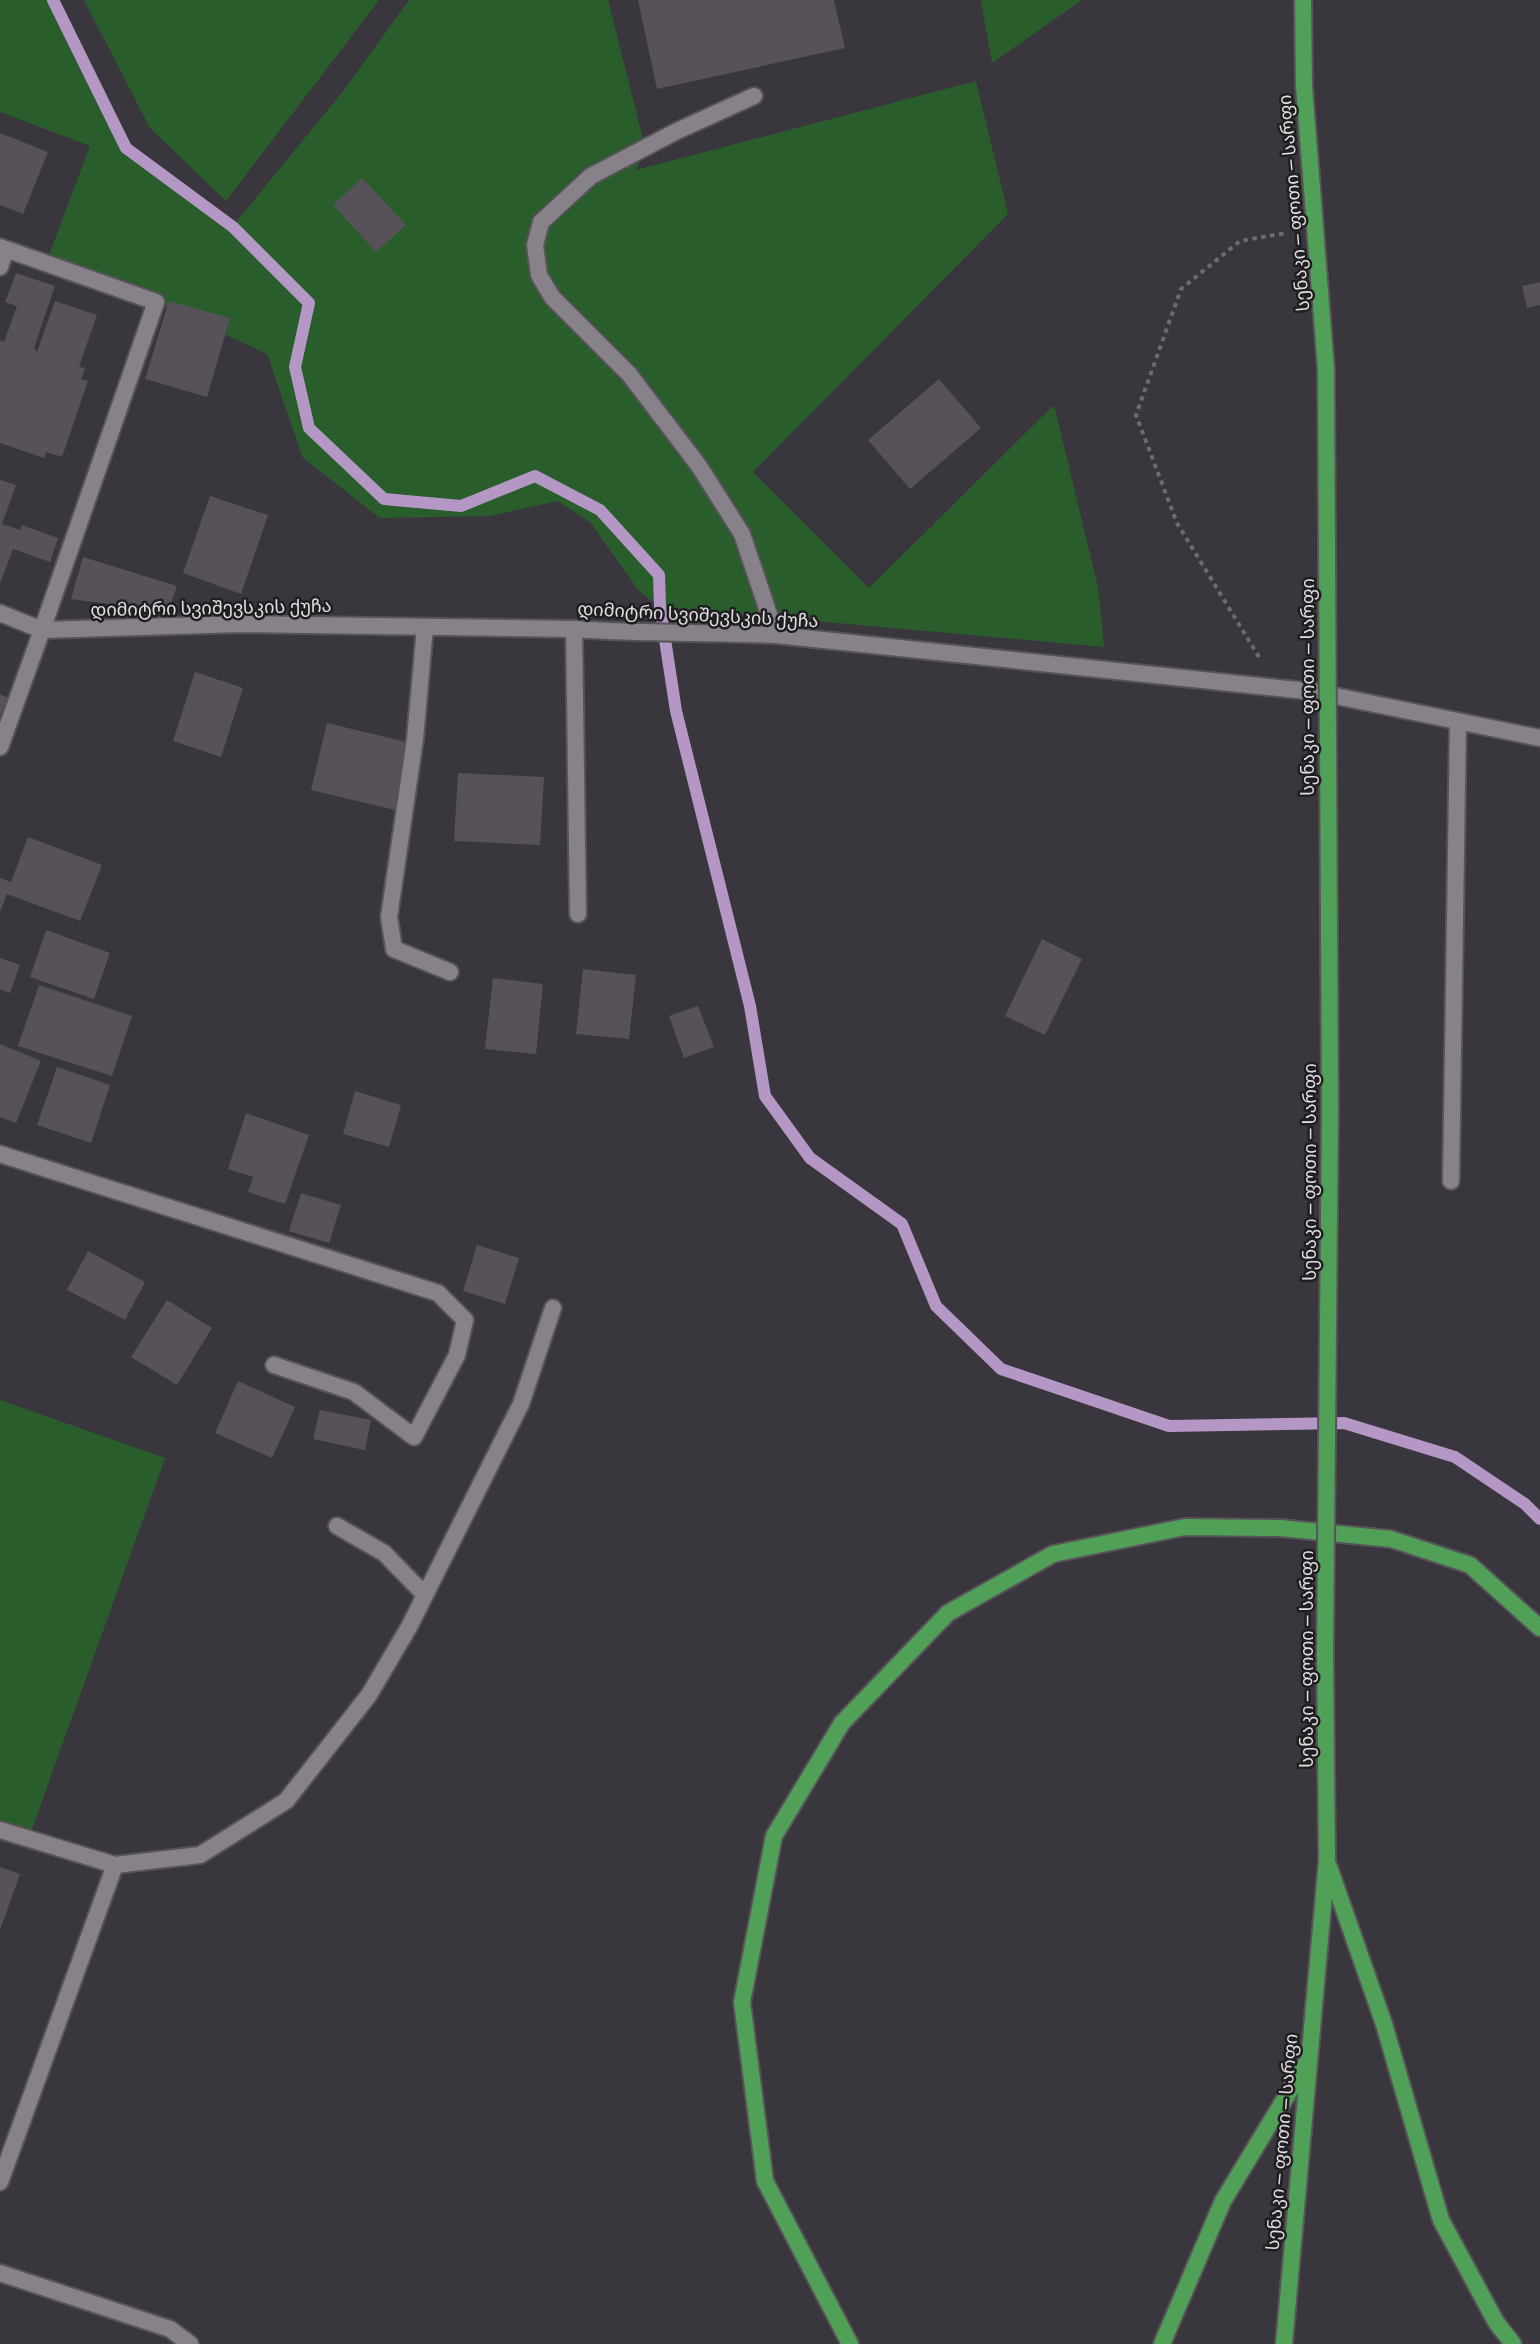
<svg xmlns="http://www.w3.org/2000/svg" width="1540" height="2344" viewBox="0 0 1540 2344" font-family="Overpass,'Noto Sans Georgian',sans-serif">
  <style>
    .green { fill: #295e2c }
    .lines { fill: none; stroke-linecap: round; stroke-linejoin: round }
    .stream { stroke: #b497c5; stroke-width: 12 }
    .building { fill: #57525a }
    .service-casing { stroke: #575359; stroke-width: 20 }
    .minor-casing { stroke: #575359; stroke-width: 20 }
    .trunk-casing { stroke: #575359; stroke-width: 20 }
    .path { stroke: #6e6a70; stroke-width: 4; stroke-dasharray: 4.5 4.5; stroke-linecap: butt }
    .service { stroke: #87818a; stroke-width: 16 }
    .minor { stroke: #87818a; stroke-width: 16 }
    .trunk { stroke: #50a058; stroke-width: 16 }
    .trunk-bridge-casing { stroke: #575359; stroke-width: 20; stroke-linecap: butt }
    .trunk-bridge { stroke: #50a058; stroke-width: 16 }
    .labels { text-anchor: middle; stroke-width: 5; stroke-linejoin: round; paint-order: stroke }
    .street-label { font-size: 18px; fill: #e1dee3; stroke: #201e21 }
  </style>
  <rect width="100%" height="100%" fill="#3a363d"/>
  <path class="green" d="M 0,0 L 53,0 L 126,148 L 232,227 L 344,90 L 409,0 L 608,0 L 645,147 L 636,170 L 976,81 L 1008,214 L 753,472 L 869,588 L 1054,405 L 1098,587 L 1104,647 L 660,607 L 639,591 L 590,522 L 558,501 L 489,516 L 380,518 L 303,458 L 267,354 L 156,302 L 46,263 L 90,146 L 0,112 Z
    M 84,0 L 379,0 L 226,201 L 150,128 Z
    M 981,0 L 1082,0 L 992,63 Z
    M 0,1400 L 165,1458 L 27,1843 L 0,1834 Z"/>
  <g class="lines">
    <path class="stream" d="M 53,0 L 126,148 L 233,227 L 309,303 L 295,367 L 309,428 L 384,499 L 461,506 L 535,476 L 600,510 L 659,575 L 660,607 L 676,711 L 750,1006 L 765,1096 L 810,1158 L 902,1224 L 936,1306 L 1001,1369 L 1169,1426 L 1344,1423 L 1455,1457 L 1525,1504 L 1540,1519"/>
  </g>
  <path class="building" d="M 638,0 L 834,0 L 845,48 L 657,89 Z
    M 0,133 L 48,152 L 23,214 L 0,205 Z
    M 362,178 L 406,225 L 376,252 L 333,205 Z
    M 16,273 L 55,286 L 34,348 L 37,352 L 55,301 L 97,315 L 79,367 L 85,368 L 81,379 L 88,381 L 62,457 L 46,452 L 44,458 L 0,443 L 0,340 L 4,342 L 17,306 L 5,302 Z
    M 1540,282 L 1540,305 L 1527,308 L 1522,286 Z
    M 169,301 L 230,318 L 207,397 L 145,379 Z
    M 939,379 L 981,428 L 910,489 L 868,440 Z
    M 0,480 L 16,485 L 2,524 L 20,530 L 22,525 L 58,538 L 50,562 L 13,549 L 0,584 Z
    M 210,496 L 268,515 L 241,594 L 183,573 Z
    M 83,557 L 177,586 L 168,612 L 71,599 Z
    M 195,672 L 243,688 L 221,757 L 173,741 Z
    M 0,694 L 8,698 L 0,716 Z
    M 327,723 L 411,743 L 395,810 L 311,790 Z
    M 458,773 L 544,777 L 540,845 L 454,841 Z
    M 28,837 L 102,865 L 80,921 L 7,894 L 0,912 L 0,878 L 11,882 Z
    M 46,930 L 110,953 L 94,999 L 30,977 Z
    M 1042,939 L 1082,959 L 1045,1035 L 1005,1016 Z
    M 0,958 L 20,965 L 10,993 L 0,989 Z
    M 583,969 L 636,975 L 629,1039 L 576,1034 Z
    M 493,978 L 543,984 L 536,1054 L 485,1049 Z
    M 39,985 L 132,1016 L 112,1076 L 18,1046 Z
    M 698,1006 L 714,1047 L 684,1058 L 669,1016 Z
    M 0,1044 L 41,1061 L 16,1123 L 0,1117 Z
    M 57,1067 L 110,1085 L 91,1143 L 37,1125 Z
    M 355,1091 L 401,1105 L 389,1147 L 343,1134 Z
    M 246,1113 L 309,1135 L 285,1204 L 248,1192 L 253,1177 L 228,1169 Z
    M 301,1193 L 341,1205 L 329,1243 L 289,1231 Z
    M 477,1245 L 519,1258 L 505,1304 L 463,1291 Z
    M 88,1251 L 145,1282 L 125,1320 L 67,1290 Z
    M 167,1300 L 212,1328 L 177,1385 L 131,1357 Z
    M 238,1381 L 295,1407 L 272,1458 L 215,1433 Z
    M 320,1410 L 371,1420 L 365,1450 L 313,1439 Z
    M 0,1867 L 20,1874 L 0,1930 Z"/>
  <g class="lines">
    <g class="service-casing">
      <path id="service" d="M 754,96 L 677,131 L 591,176 L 541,222 L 535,245 L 539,275 L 552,297 L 629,374 L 699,466 L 742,534 L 776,635
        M 0,247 L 156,302 L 42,630 L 0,613
        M 0,267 L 6,249
        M 425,627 L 415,739 L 389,917 L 394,949 L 450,972
        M 574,629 L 578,914
        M 0,1154 L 438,1293 L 465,1320 L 457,1355 L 414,1437 L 354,1392 L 274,1365
        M 1451,1181 L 1458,721
        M 337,1526 L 384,1553 L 425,1595
        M 0,1830 L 115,1865 L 0,2182
        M 115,1865 L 200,1855 L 286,1801 L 369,1695 L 409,1627 L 521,1404 L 553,1308
        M 0,2273 L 170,2329 L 190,2344"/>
    </g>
    <g class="minor-casing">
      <path id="minor" d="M 0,747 L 42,630 L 242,624 L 574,629 C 641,634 708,632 776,635 L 1316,692 L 1540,738"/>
    </g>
    <g class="trunk-casing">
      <path id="trunk" d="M 1303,0 L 1304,86 L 1326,369
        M 1329,1867 L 1384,2024 L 1441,2220 L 1496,2322 L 1513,2344
        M 850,2344 L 765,2181 L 742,2002 L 774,1836 L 842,1723 L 948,1613 L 1053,1554 L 1185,1527 L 1280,1528 L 1391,1539 L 1470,1565 L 1540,1628
        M 1162,2344 L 1223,2201 L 1307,2062
        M 1284,2344 L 1327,1860 L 1325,1653"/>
    </g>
    <path class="path" d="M 1259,657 L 1177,523 L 1136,415 L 1181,289 L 1240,241 L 1286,233"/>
    <use href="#service" class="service"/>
    <use href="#minor" class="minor"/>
    <use href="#trunk" class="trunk"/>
    <g class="trunk-bridge-casing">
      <path id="trunk-bridge" d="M 1325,1653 L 1330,1110 L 1326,369"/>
    </g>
    <use href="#trunk-bridge" class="trunk-bridge"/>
  </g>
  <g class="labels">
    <g class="street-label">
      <text transform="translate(1294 203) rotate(-95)" y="6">სენაკი — ფოთი — სარფი</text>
      <text transform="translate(211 608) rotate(-1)" y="6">დიმიტრი სვიშევსკის ქუჩა</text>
      <text transform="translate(698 615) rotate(3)" y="6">დიმიტრი სვიშევსკის ქუჩა</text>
      <text transform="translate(1308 687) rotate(-90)" y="6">სენაკი — ფოთი — სარფი</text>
      <text transform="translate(1310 1172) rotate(-90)" y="6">სენაკი — ფოთი — სარფი</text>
      <text transform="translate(1307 1659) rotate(-90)" y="6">სენაკი — ფოთი — სარფი</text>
      <text transform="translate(1282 2142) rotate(-85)" y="6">სენაკი — ფოთი — სარფი</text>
    </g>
  </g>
</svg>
